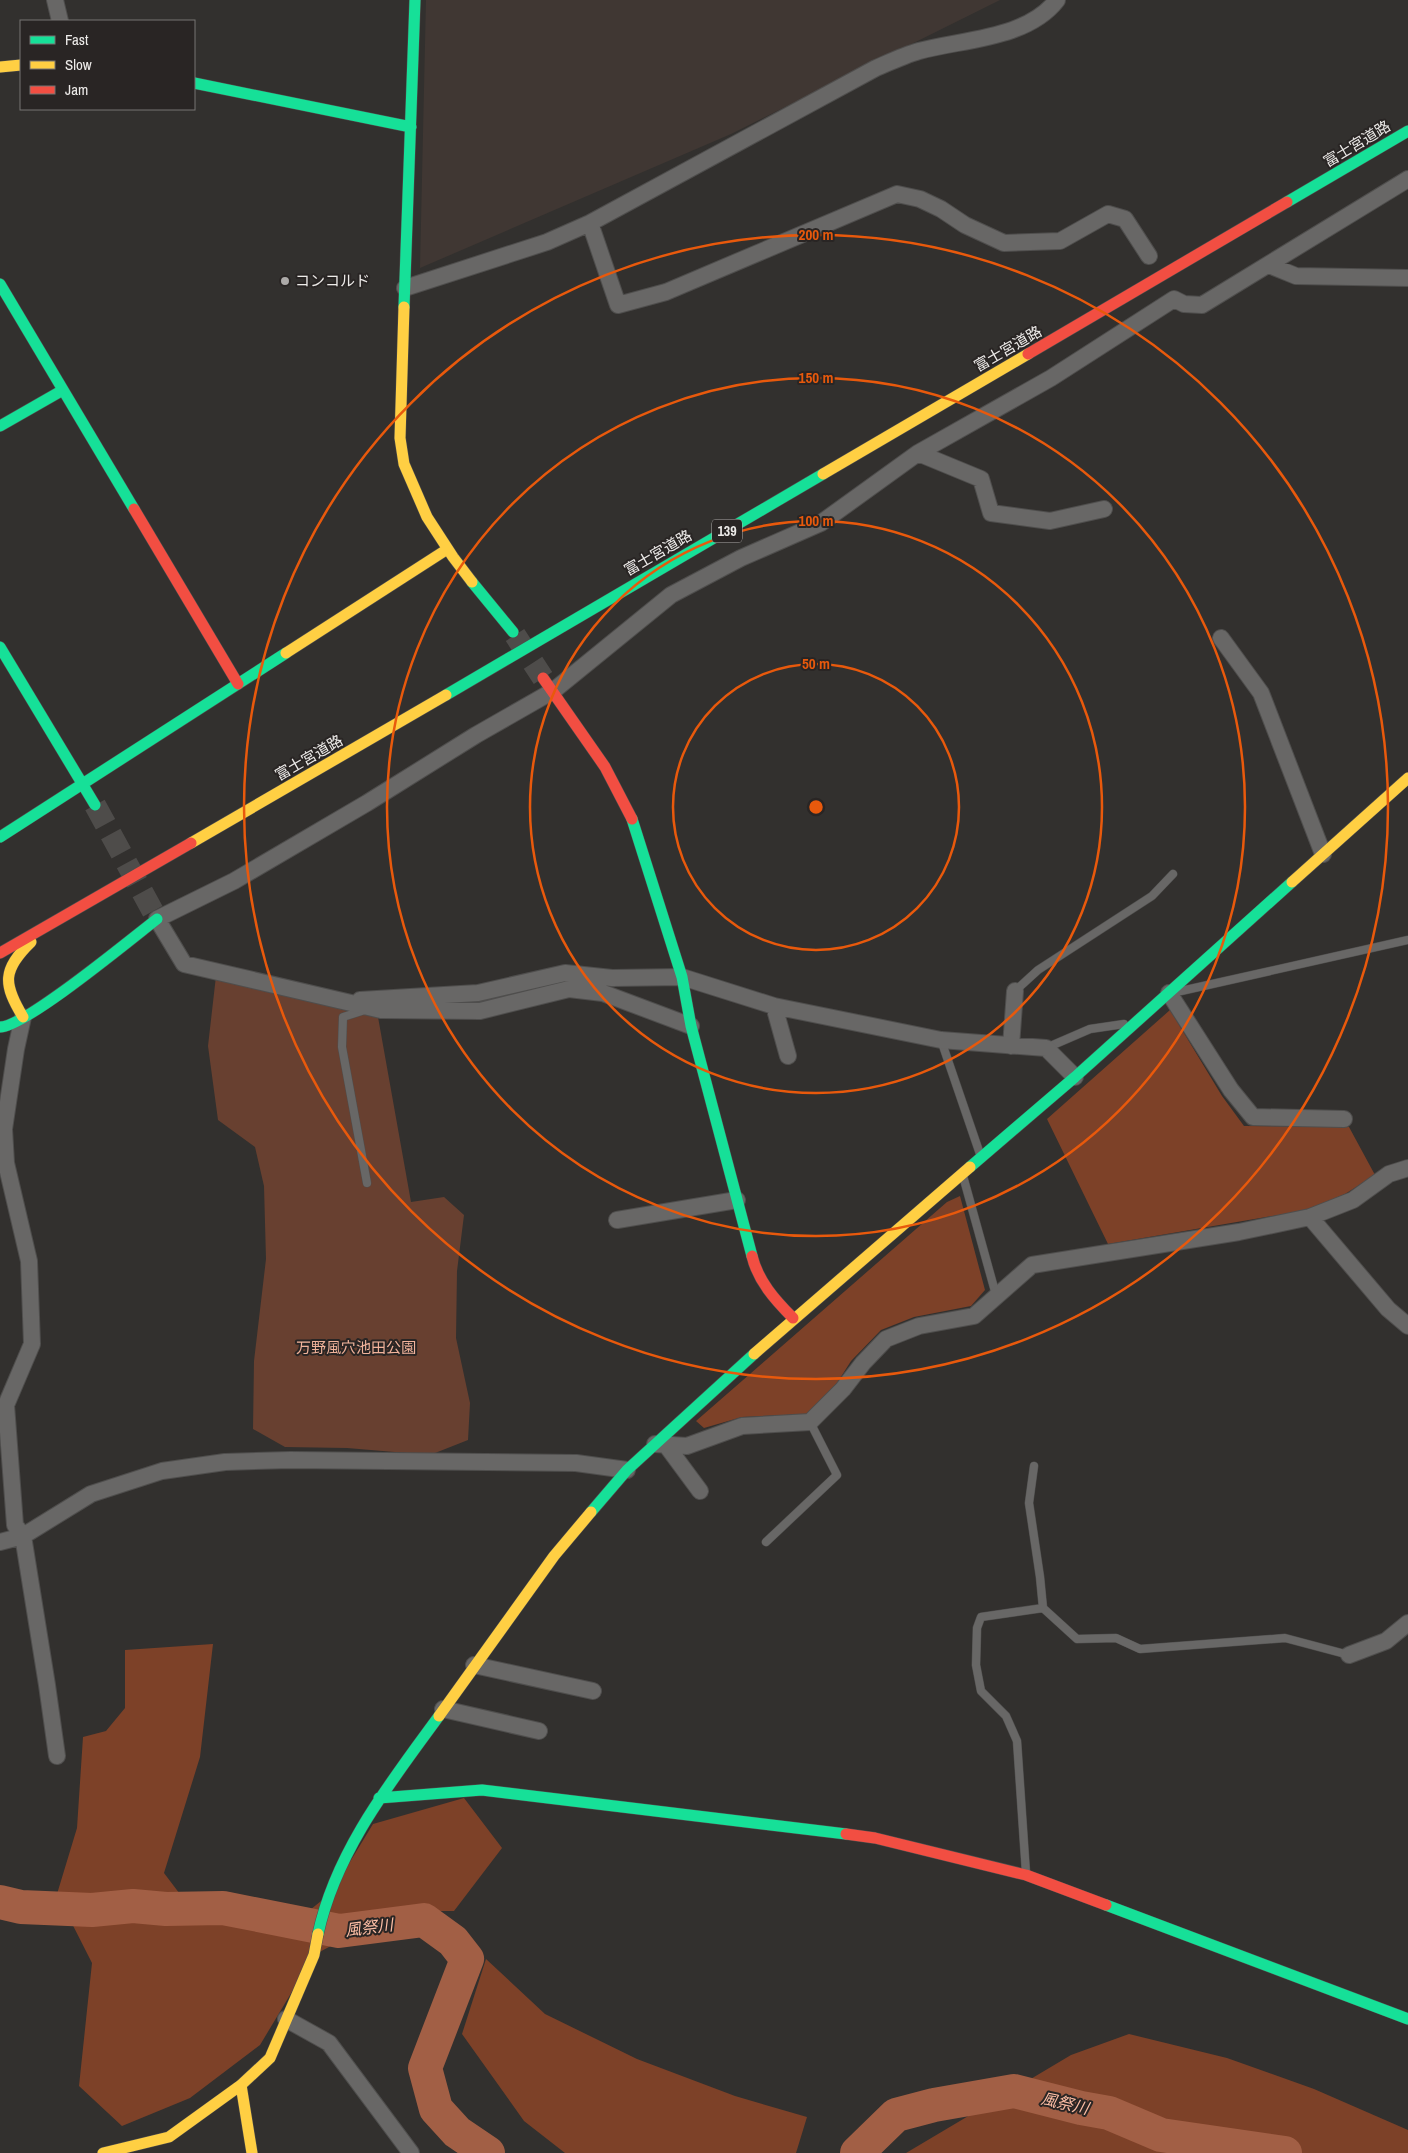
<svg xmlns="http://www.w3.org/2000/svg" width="1408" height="2153" viewBox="0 0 1408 2153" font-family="'Archivo Narrow','Noto Sans JP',sans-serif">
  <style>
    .built { fill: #403733 }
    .green { fill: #684030 }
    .forest { fill: #7d4128 }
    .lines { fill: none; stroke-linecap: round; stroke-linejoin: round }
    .river { stroke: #a25f45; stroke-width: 34 }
    .secondary-tunnel { stroke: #4e4c4a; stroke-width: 22; stroke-dasharray: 22 11; stroke-linecap: butt }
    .lane-casing { stroke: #4f4e4d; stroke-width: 9 }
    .street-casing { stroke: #4f4e4d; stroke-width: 18 }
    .fast-casing { stroke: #4f4e4d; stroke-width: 12 }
    .slow-casing { stroke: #4f4e4d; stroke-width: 12 }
    .jam-casing { stroke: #4f4e4d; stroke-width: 12 }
    .lane { stroke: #686766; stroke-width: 8 }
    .street { stroke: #686766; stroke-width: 16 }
    .fast { stroke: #16e098; stroke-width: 11 }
    .slow { stroke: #ffcf43; stroke-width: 11 }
    .jam { stroke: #f24e42; stroke-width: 11 }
    .ring { fill: none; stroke: #e8590c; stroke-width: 2.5 }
    .poi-dot { fill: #acaaa8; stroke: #292524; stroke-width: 2 }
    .labels { text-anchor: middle; stroke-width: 4; stroke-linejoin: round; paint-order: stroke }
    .shield { fill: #292524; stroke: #b2b0ae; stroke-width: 1 }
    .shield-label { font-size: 14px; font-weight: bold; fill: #edebe9 }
    .street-label { font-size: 15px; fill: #edebe9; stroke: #292524 }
    .poi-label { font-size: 15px; fill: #edebe9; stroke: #292524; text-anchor: start }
    .park-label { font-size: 15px; fill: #f1b39b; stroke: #292524 }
    .water-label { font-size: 16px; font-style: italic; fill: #fdbea5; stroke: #292524 }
    .centre { fill: #e8590c; stroke: #292524; stroke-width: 2.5 }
    .ring-label { font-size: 15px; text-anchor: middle; font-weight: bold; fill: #e8590c; stroke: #292524; stroke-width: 4; stroke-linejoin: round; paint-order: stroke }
  </style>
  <rect width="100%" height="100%" fill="#32302e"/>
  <path class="built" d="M 426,0 L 1000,0 L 731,134 L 420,268 Z"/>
  <path class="green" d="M 216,976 L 378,1017 L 411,1202 L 444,1197 L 464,1215 L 457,1271 L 456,1338 L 470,1403 L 468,1440 L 430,1455 L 347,1448 L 285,1447 L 253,1429 L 254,1361 L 266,1259 L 264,1186 L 255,1147 L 218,1120 L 208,1046 Z"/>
  <path class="forest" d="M 1170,1010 L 1222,1096 L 1244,1126 L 1349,1127 L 1375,1175 L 1345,1194 L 1308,1210 L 1108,1244 L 1047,1119 Z
    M 960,1196 L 985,1290 L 971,1306 L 914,1317 L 881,1330 L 851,1361 L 837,1383 L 807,1414 L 742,1417 L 704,1428 L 696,1421 L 947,1202 Z
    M 213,1644 L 200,1757 L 164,1873 L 192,1910 L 295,1922 L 331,1893 L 373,1824 L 464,1798 L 502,1848 L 454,1911 L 396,1911 L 314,1955 L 260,2045 L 190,2098 L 122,2126 L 79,2086 L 92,1963 L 57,1894 L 77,1828 L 83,1737 L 106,1731 L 125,1708 L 125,1650 Z
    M 486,1959 L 545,2014 L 637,2059 L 735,2096 L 807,2117 L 796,2153 L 565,2153 L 524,2121 L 462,2034 Z
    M 1129,2034 L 1227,2058 L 1314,2089 L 1408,2130 L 1408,2153 L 1184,2153 L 1177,2151 L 1176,2153 L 906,2153 L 1071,2055 Z"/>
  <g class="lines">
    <path class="river" d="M 0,1902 L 21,1907 L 92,1910 L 133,1906 L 166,1909 L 223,1908 L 339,1931 L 424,1920 L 453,1941 L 467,1959 L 425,2068 L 436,2109 L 457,2132 L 488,2153
      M 857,2153 L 896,2115 L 934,2105 L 1014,2091 L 1081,2108 L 1109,2113 L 1161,2135 L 1285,2153"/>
    <path class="secondary-tunnel" d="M 515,635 L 543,678
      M 95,805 L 157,919"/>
    <g class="lane-casing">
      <path id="lane" d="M 1015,991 L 1038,970 L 1152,896 L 1173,874
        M 1181,991 L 1408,940
        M 365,1010 L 343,1017 L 342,1047 L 367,1183
        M 941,1040 L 980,1154
        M 1046,1048 L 1090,1029 L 1124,1024
        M 963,1176 L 996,1295
        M 1034,1466 L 1029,1503 L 1040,1577 L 1043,1608 L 1077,1639 L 1116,1638 L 1140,1649 L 1285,1638 L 1349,1655
        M 766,1542 L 837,1475 L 810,1422
        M 1026,1873 L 1017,1741 L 1006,1716 L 981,1691 L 976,1665 L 977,1628 L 981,1617 L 1043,1608"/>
    </g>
    <g class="street-casing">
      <path id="street" d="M 55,0 L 60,21
        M 590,223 L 618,305 L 666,292 L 897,194 L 920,199 L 941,209 L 965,225 L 1004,243 L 1060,241 L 1108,214 L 1125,219 L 1149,256
        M 1269,265 L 1296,276 L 1408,278
        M 405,288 L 547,242 L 590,223 L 876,68 C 890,62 905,55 919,51 C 963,39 1027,39 1057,0
        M 918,453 L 981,479 L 991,513 L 1050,521 L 1104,509
        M 1221,638 L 1261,693 L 1323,854
        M 1169,993 L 1231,1090 L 1253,1117 L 1344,1119
        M 360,1000 L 478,993 L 565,973 L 612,978 L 682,977 L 774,1006 L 941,1040 L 1046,1048 L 1075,1077
        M 774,1006 L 788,1056
        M 23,1017 L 16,1049 L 4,1129 L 6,1163 L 29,1261 L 32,1344 L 6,1405 L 15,1525 L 23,1536 L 47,1685 L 57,1756
        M 691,1026 L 603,993 L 569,989 L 480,1011 L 381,1010 L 184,964 L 157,919 L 234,881 L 367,803 L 476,735 L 553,691 L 671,595 L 741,558 L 821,523 L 918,453 L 1051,378 L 1174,299 L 1184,304 L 1202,305 L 1408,179
        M 1011,1046 L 1015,991
        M 1310,1217 L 1353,1200 L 1389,1174 L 1408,1168
        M 617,1220 L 737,1200
        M 655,1444 L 687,1446 L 742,1426 L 810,1422 L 843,1389 L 863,1363 L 886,1339 L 919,1326 L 974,1316 L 1032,1265 L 1239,1232 L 1310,1217 L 1388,1309 L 1408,1326
        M 666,1445 L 700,1491
        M 0,1542 L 23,1536 L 91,1494 L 162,1471 L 225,1462 L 290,1460 L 576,1463 L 627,1470
        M 1349,1655 L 1386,1641 L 1408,1623
        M 474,1665 L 593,1691
        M 443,1709 L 539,1731
        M 286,2019 L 329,2043 L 411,2153"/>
    </g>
    <g class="fast-casing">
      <path id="fast" d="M 194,83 L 411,127
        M 1287,202 L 1408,131
        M 0,284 L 134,509
        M 404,307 L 415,0
        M 0,426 L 63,390
        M 472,582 L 513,632
        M 0,647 L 95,805
        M 446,695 L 823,474
        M 632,819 L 682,977 L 691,1026 L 752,1256
        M 0,837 L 286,653
        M 0,1027 C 25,1027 131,939 157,919
        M 970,1167 L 1075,1077 L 1292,882
        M 591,1512 L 627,1470 L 754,1354
        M 379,1798 L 482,1790 L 846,1834
        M 1106,1905 L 1408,2019
        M 318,1934 C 336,1851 390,1783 439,1716"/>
    </g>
    <g class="slow-casing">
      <path id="slow" d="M 0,67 L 21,65
        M 404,307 L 400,438 L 404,464 L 427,517 L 453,557 L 472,582
        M 823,474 L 1028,354
        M 286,653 L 446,550
        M 191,843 L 446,695
        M 1292,882 L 1408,778
        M 23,1017 C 3,984 2,970 31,942
        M 754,1354 L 970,1167
        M 439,1716 L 554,1556 L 591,1512
        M 241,2085 L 252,2153
        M 103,2153 L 169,2137 L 241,2085 L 270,2058 L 314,1955 L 318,1934"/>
    </g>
    <g class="jam-casing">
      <path id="jam" d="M 1028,354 L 1287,202
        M 134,509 L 238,684
        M 543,678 L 605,767 L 632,819
        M 0,953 L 191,843
        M 752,1256 C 758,1281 775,1300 793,1318
        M 846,1834 L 875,1838 L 1026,1875 L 1106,1905"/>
    </g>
    <use href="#lane" class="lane"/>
    <use href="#street" class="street"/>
    <use href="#fast" class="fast"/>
    <use href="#slow" class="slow"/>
    <use href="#jam" class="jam"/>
  </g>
  <g class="ring">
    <circle cx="816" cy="807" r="143"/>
    <circle cx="816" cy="807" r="286"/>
    <circle cx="816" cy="807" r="429"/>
    <circle cx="816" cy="807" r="572"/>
  </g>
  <circle class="poi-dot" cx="285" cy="281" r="5"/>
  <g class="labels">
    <rect class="shield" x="712" y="519.5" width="30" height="23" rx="4"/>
    <g class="shield-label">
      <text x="727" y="536">139</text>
    </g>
    <g class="street-label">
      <text transform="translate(1357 144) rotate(-31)" y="5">富士宮道路</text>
      <text transform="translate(1008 349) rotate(-30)" y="5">富士宮道路</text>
      <text transform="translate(658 553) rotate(-30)" y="5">富士宮道路</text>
      <text transform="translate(309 758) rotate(-30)" y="5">富士宮道路</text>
    </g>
    <g class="poi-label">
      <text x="295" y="286">コンコルド</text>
    </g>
    <g class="park-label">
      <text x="356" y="1353">万野風穴池田公園</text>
    </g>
    <g class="water-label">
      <text transform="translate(369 1927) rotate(-7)" y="6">風祭川</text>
      <text transform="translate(1065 2103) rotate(13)" y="6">風祭川</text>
    </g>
  </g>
  <circle cx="816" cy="807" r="8" class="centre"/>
  <g class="ring-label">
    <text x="816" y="240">200 m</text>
    <text x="816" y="383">150 m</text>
    <text x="816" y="526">100 m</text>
    <text x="816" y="669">50 m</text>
  </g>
  <rect x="20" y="20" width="175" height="90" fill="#292524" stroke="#777473"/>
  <rect x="30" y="36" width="25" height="8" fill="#16e098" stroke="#777473"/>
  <text x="65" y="45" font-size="15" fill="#edebe9">Fast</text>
  <rect x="30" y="61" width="25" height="8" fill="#ffcf43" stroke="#777473"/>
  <text x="65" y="70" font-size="15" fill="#edebe9">Slow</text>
  <rect x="30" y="86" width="25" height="8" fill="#f24e42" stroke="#777473"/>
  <text x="65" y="95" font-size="15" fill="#edebe9">Jam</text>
</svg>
